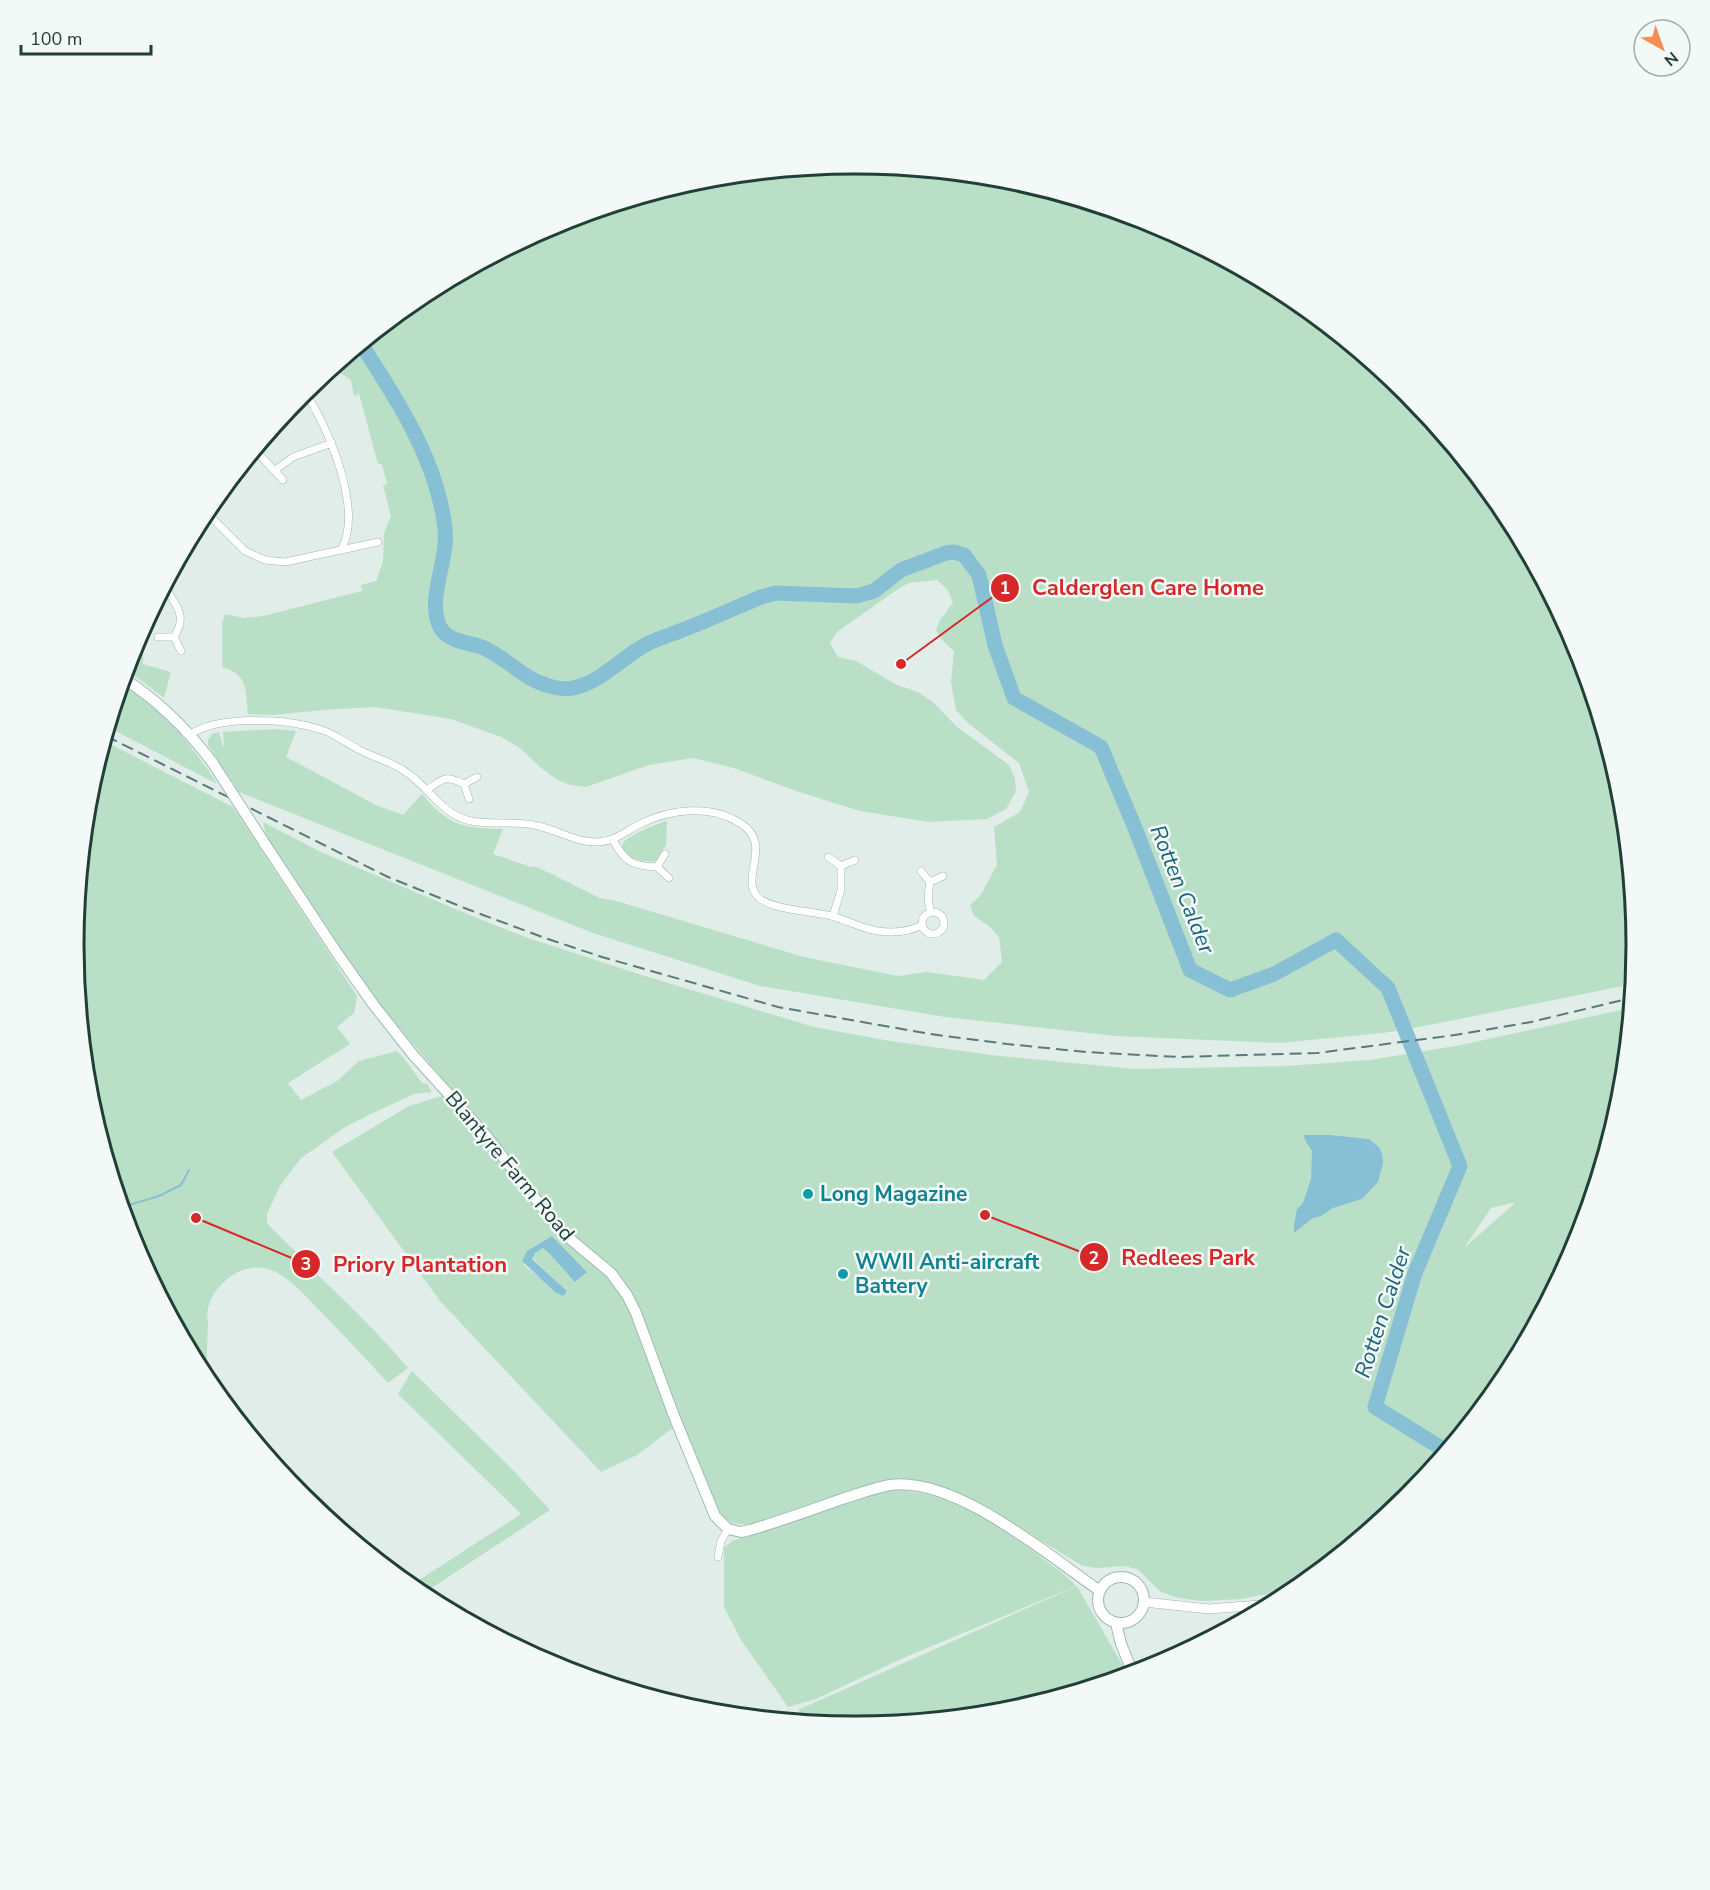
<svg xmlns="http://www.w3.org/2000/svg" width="1710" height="1890" viewBox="0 0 1710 1890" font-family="'Nunito Sans',sans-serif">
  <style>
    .green { fill: #b9dfc7; fill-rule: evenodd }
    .water { fill: #87c0d4 }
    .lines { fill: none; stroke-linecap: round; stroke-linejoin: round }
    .stream { stroke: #87c0d4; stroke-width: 2 }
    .river { stroke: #87c0d4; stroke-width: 15 }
    .minor-casing { stroke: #a4b5b1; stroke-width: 8 }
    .tertiary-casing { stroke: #a4b5b1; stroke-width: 10 }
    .secondary-casing { stroke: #9fb9b2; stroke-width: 12 }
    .minor { stroke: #fff; stroke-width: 7 }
    .tertiary { stroke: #fff; stroke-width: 9 }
    .secondary { stroke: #fff; stroke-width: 10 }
    .rail { stroke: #5b7a75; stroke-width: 2; stroke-dasharray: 12 6; stroke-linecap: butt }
    .secondary-bridge-casing { stroke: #9fb9b2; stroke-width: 12; stroke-linecap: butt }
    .secondary-bridge { stroke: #fff; stroke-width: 10 }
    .culture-dot { fill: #0f9aa8; stroke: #f2f9f6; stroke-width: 2 }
    .labels { text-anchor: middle; stroke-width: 5; stroke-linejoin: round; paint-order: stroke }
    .street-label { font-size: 21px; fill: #213e39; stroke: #f2f9f6 }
    .culture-label { font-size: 21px; font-weight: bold; fill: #0d838f; stroke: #f2f9f6; text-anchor: start }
    .water-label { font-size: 22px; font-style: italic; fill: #18627d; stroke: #f2f9f6 }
    .rim { fill: none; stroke: #213e39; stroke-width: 3 }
    .leader { fill: none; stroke: #d62828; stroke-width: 2 }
    .callout-dot { fill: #d62828; stroke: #f2f9f6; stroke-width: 2 }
    .mark-label { font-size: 18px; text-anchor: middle; font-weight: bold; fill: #fff }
    .callout-label { font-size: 22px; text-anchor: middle; font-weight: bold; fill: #d62828; stroke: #f2f9f6; stroke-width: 5; stroke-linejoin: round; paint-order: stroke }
  </style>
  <rect width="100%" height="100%" fill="#e1ede9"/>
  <path class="green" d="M 855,164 L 1008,179 L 1154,223 L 1289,295 L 1408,393 L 1505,511 L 1577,646 L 1622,793 L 1636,945 L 1633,984 L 1435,1024 L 1383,1033 L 1279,1043 L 1116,1036 L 945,1017 L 760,986 L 593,933 L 239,792 L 208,745 L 208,740 L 212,734 L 219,732 L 223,747 L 224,746 L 223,732 L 275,729 L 296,731 L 286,757 L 376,805 L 403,815 L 422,794 C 449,826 462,828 503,829 L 493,854 L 531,867 L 537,867 L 600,898 L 616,901 L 804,957 L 898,976 L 927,972 L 984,980 L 1002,962 L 999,937 L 989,926 L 974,916 L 970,905 L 980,896 L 997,865 L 994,827 L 1020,812 L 1029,792 L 1019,763 L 969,724 L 956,710 L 951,682 L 954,651 L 941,639 L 936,630 L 940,620 L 953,603 L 948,590 L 937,580 L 909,583 L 898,589 L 837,632 L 830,643 L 838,657 L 856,661 L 897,685 L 918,692 L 934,703 L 956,726 L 1009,765 L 1015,778 L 1016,791 L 1006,809 L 987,819 L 929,822 L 860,811 L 796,791 L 734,768 L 693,758 L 649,765 L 586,787 L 570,785 L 556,779 L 540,767 L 520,748 L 501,737 L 451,719 L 375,707 L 324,710 L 273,715 L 248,714 C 245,690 249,675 222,667 L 222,624 L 225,614 L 244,618 L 263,616 L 362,591 L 361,585 L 376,581 L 383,562 L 384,533 L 391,516 L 383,485 L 387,484 L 382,464 L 378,464 L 359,394 L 354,396 L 351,380 L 340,373 L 337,364 L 421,295 L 556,223 L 703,178 Z
    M 138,636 L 145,641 L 143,655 L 143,664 L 171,672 L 164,698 L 126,669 L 133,646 Z
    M 122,682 C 166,714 188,739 217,784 L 108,727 Z
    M 104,741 L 233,807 L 357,996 L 354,1013 L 337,1027 L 350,1044 L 288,1083 L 301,1100 L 337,1081 L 359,1061 L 397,1051 L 403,1057 L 422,1083 L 427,1084 L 432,1092 L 414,1094 L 369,1115 L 345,1127 L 300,1159 L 280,1186 L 267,1214 L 267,1223 C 276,1233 285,1241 294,1250 C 303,1258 311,1268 320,1277 C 350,1306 380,1335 408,1368 L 388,1383 C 366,1359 344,1335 321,1312 C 307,1298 293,1281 276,1272 C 258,1263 239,1268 225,1281 C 213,1292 205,1306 208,1322 L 206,1380 L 133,1244 L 88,1097 L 74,945 L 89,792 Z
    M 667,821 L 666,845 L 656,861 C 647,863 615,859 623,843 C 628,835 657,824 667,821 Z
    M 263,822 L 323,853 L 472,916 L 528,938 L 645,976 L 814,1027 L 890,1041 L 991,1055 L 1135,1069 L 1286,1066 L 1370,1060 L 1461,1045 L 1630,1008 L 1621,1098 L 1577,1244 L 1505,1379 L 1407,1498 L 1291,1593 L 1260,1595 L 1242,1599 L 1203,1601 L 1178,1598 L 1161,1592 L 1137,1569 L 1124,1566 L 1098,1568 L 1083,1566 L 993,1512 L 958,1493 L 916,1480 L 898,1478 L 881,1482 L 747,1525 L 732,1523 L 720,1514 L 676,1407 L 641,1312 L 557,1219 L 475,1116 L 399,1028 L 361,980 L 266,836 ZM 1516,1202 L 1464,1248 L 1491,1208 Z
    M 445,1095 L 614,1284 L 630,1308 L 674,1427 L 637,1455 L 601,1472 L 440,1301 L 332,1152 L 409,1106 ZM 552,1236 L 587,1272 L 543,1248 L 535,1253 L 532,1258 L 567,1291 L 562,1296 L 524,1265 L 527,1251 Z
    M 412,1371 L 513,1470 L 550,1510 L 421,1595 L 410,1586 L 521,1514 L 398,1394 Z
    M 898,1490 C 954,1494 996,1524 1040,1556 C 1052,1566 1066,1574 1076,1586 L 903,1658 L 816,1699 L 788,1707 L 741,1640 L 724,1607 L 724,1548 L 732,1541 L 873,1494 Z
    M 1077,1586 L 1126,1671 L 1113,1680 L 1007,1712 L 855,1726 L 807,1722 L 798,1710 Z"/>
  <path class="water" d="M 1304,1135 L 1330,1135 L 1369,1139 L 1379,1147 L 1382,1153 L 1383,1163 L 1378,1182 L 1362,1199 L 1333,1208 L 1321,1216 L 1313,1218 L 1294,1233 C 1293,1224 1296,1217 1297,1209 L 1303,1203 L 1311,1179 L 1312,1151 L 1305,1140 Z
    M 552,1236 L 587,1272 L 575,1282 L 549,1253 L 543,1248 L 535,1253 L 532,1259 L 567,1291 L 563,1296 L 556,1293 L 522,1261 L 527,1251 Z"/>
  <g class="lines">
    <path class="stream" d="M 122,1207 L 159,1196 L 181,1185 L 189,1170"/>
    <path class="river" d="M 361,344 C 397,399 438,462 445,529 C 449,560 426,599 440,627 C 447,642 470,642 484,648 C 506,658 523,678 546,685 C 555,688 564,690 573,688 C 602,682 622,657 647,644 C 659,638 673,634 685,629 C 711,619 735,608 761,597 L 776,593 L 856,596 L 874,591 L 901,570 L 946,553 L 954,552 L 964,555 L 979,575 L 995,645 L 1014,698 L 1101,747 L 1135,828 L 1190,970 L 1230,990 L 1274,974 L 1336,940 L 1388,988 L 1460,1166 L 1415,1273 L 1375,1407 L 1446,1451"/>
    <g class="minor-casing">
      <path id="minor" d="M 304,391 C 328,426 364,510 341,550
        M 255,450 L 283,480
        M 274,471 L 293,457 L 332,443
        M 205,511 L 245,551 L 265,560 L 285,562 L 378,542
        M 165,587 C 176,606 188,615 174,637
        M 158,637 L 174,637 L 181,651
        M 190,735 C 218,714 290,719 322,730 C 335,734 346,743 358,749 C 372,757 389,761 403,770 C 428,785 441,815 471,821 C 491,825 513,821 534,825 C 556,829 576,843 599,842 C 615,841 626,831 640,824 C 670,809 710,804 740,823 C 774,844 740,876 757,896 C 769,910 813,911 831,916 C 847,920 862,929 878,931 C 893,933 909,932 922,925
        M 464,784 L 477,777
        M 427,790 C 444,778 445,775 464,784 L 469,799
        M 613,840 C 625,862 632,866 657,867
        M 665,854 L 657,867 L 669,878
        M 828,857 L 841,866 L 855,860
        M 921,871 L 930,882
        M 931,912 C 927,902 928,893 930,882 L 943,876
        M922 923a11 11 0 1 1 22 0a11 11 0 1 1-22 0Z
        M 833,916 L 841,890 L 841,866
        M 718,1557 L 721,1541 L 728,1529"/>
    </g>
    <g class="tertiary-casing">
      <path id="tertiary" d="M 1144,1602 L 1209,1609 L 1273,1604"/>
    </g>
    <g class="secondary-casing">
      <path id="secondary" d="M 123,678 C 159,701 187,729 212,762
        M 265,844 L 337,953 L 373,1004 L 414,1056 L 484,1133 L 556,1225 L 569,1238 L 611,1273 L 627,1295 L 636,1313 L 674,1416 L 715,1516 L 728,1529 L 741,1532 L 750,1530 C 781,1521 811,1510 842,1499 C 858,1494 874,1488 890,1485 C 955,1476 1048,1555 1100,1591
        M1098 1600a23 23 0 1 1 46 0a23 23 0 1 1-46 0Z
        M 1116,1623 L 1121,1644 L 1133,1673"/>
    </g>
    <use href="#minor" class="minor"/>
    <use href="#tertiary" class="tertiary"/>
    <use href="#secondary" class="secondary"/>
    <path class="rail" d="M 106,736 L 388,877 L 467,909 L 545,938 L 602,957 L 778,1007 L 930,1034 L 1007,1044 L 1086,1052 L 1178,1057 L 1317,1053 L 1455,1035 L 1531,1022 L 1631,998"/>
    <g class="secondary-bridge-casing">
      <path id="secondary-bridge" d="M 212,762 L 265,844"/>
    </g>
    <use href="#secondary-bridge" class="secondary-bridge"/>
  </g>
  <g class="culture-dot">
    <circle cx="808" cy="1194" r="6"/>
    <circle cx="843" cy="1274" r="6"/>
  </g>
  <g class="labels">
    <g class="street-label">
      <text transform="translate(510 1166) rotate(50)" y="7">Blantyre Farm Road</text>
    </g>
    <g class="culture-label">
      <text x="820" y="1201">Long Magazine</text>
      <text x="855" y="1269">WWII Anti-aircraft<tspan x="855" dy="24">Battery</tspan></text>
    </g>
    <g class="water-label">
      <text transform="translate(1183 889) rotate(68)" y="8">Rotten Calder</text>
      <text transform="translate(1382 1312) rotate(-72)" y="8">Rotten Calder</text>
    </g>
  </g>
  <path d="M0 0H1710V1890H0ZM84 945a771 771 0 1 1 1542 0a771 771 0 1 1-1542 0Z" fill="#f2f9f6" fill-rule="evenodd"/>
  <path class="rim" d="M84 945a771 771 0 1 1 1542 0a771 771 0 1 1-1542 0Z"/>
  <path class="leader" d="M901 664L1005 588M985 1215L1094 1257M196 1218L306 1264"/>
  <g class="callout-dot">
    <circle cx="901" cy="664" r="6"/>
    <circle cx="985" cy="1215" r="6"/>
    <circle cx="196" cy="1218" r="6"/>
    <circle cx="1005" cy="588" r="15"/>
    <circle cx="1094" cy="1257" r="15"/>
    <circle cx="306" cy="1264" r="15"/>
  </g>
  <g class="mark-label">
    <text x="1005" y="594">1</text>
    <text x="1094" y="1264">2</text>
    <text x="306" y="1270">3</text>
  </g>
  <g class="callout-label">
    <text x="1148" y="595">Calderglen Care Home</text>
    <text x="1188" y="1265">Redlees Park</text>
    <text x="420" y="1272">Priory Plantation</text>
  </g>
  <g transform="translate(1662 48) rotate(140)"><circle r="28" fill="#f2f9f6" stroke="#9eaeaa" stroke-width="1.5"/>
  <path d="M0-4.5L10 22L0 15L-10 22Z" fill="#f88d54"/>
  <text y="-9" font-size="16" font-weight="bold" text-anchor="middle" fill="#213e39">N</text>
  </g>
  <path d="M21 45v9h130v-9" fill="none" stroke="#213e39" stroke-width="3"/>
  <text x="30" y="45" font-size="18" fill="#213e39" stroke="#f2f9f6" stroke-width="4.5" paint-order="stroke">100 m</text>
</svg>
